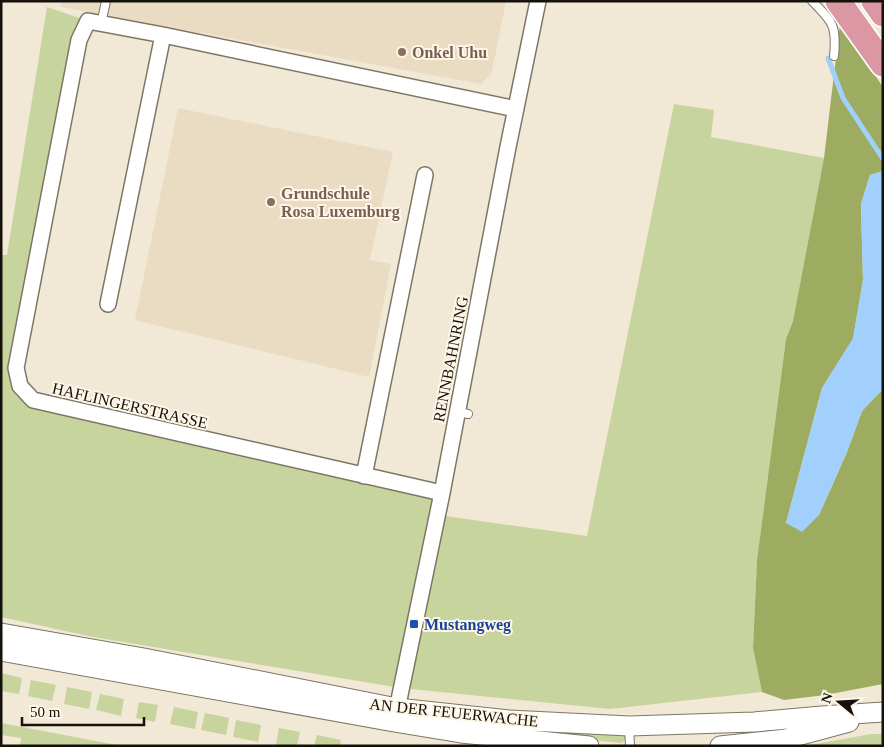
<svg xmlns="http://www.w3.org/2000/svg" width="884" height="747" viewBox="0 0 884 747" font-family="'Times New Roman',serif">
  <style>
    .built { fill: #e9dcc3 }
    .green { fill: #c7d49e }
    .forest { fill: #9dac61 }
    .water { fill: #a1d0fd }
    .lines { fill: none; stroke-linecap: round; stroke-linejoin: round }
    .stream { stroke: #a1d0fd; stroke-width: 5 }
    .service-casing { stroke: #7e7665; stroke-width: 10 }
    .minor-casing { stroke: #7e7665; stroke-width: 18 }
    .tertiary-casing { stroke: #7e7665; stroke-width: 21 }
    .trunk-casing { stroke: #fff; stroke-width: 28 }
    .service { stroke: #fff; stroke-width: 8 }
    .minor { stroke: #fff; stroke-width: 15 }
    .tertiary { stroke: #fff; stroke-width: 19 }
    .trunk { stroke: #db98a4; stroke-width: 25 }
    .education-dot { fill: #8d6e63; stroke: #fef6e7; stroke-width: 2 }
    .transit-dot { fill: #1a4fb4; stroke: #fef6e7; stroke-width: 2 }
    .labels { text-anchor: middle; stroke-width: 4; stroke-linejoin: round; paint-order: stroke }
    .education-label { font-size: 16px; font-weight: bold; fill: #785e54; stroke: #fef6e7; text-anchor: start }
    .street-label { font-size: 16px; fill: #15110b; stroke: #fef6e7 }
    .transit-label { font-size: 16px; font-weight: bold; fill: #164399; stroke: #fef6e7; text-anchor: start }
  </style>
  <rect width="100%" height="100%" fill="#f2e8d6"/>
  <path class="built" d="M 62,1 L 506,1 L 492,72 L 481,84 L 61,7 Z
    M 178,108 L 393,152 L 370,260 L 391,264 L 369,377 L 135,320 Z"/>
  <path class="green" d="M 47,7 L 88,21 L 16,368 L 33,400 L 442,493 L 438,515 L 587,536 L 674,104 L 714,110 L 711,137 L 824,158 L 793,321 L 786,339 L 757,560 L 753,648 L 762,692 L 610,709 L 401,688 L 93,637 L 1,617 L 1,255 L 7,255 Z
    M 1,673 L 22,678 L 19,694 L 1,691 Z
    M 31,680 L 56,685 L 52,701 L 28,696 Z
    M 67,687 L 92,692 L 89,709 L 64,704 Z
    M 100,694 L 124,699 L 121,716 L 96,710 Z
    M 139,702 L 158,705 L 155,722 L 136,718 Z
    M 174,707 L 198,712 L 195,729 L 170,724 Z
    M 205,713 L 229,718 L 226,735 L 201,730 Z
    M 236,720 L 261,725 L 258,742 L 233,737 Z
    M 1,723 L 122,746 L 20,746 L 21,738 L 1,735 Z
    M 442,725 L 625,735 L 626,739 L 622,743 Z
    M 279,728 L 300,732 L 297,746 L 283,746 L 276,744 Z
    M 871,734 L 883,734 L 883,746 L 805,746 Z
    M 317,735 L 341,740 L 340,746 L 314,746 Z"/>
  <path class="forest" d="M 840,24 L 883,87 L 883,171 L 870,175 L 861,204 L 863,280 L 853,339 L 822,388 L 786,523 L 819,515 L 847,452 L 862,411 L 883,389 L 883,684 L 825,695 L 784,700 L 762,692 L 753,648 L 757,560 L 786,339 L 793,321 L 824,158 Z"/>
  <path class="water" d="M 883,171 L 883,389 L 862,411 L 847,452 L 819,515 L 802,532 L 786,523 L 822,388 L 853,338 L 863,280 L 861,204 L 870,175 Z"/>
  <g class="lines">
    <path class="stream" d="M 828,58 L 843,98 L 883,159"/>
    <g class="service-casing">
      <path id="service" d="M 812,1 C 833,22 837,26 834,56
        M 101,24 L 106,1
        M 458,412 L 468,414
        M 629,726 L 630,746"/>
    </g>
    <g class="minor-casing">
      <path id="minor" d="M 108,304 L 163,35
        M 364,476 L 425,175
        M 442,493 L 33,400 L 20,386 L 16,368 L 79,40 L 88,21 L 163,35 L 516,109
        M 395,719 L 442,493 L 508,147 L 538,1"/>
    </g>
    <g class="tertiary-casing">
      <path id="tertiary" d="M 1,633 L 144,658 L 397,708 L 509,720 L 629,726 L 754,722 L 822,716 L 883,712
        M 1,651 L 394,722 L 461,733 L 589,746
        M 720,746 L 786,739 L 849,722"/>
    </g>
    <g class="trunk-casing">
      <path id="trunk" d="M 838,1 L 883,64
        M 874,1 L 883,14"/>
    </g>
    <use href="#service" class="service"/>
    <use href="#minor" class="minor"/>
    <use href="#tertiary" class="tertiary"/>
    <use href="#trunk" class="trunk"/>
  </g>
  <g class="education-dot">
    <circle cx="402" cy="52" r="5"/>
    <circle cx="271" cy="202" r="5"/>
  </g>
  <rect class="transit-dot" x="409" y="619" width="10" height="10" rx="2.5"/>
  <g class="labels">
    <g class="education-label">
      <text x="412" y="58">Onkel Uhu</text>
      <text x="281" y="199">Grundschule<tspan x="281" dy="18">Rosa Luxemburg</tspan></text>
    </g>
    <g class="street-label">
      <text transform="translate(450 359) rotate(-79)" y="6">RENNBAHNRING</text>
      <text transform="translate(130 405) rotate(13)" y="6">HAFLINGERSTRASSE</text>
      <text transform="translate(454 712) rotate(6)" y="6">AN DER FEUERWACHE</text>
    </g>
    <g class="transit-label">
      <text x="424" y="630">Mustangweg</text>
    </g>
  </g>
  <rect width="884" height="747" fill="none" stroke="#15110b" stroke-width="5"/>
  <g transform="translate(839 702) rotate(288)" stroke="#fef6e7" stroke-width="4" paint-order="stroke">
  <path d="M0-4L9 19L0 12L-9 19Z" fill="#15110b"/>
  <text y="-8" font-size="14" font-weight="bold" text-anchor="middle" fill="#15110b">N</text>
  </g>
  <path d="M22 717v8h122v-8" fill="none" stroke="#15110b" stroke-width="2.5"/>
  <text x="30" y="717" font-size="15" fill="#15110b" stroke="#fef6e7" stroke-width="4" paint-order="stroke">50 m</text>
</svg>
